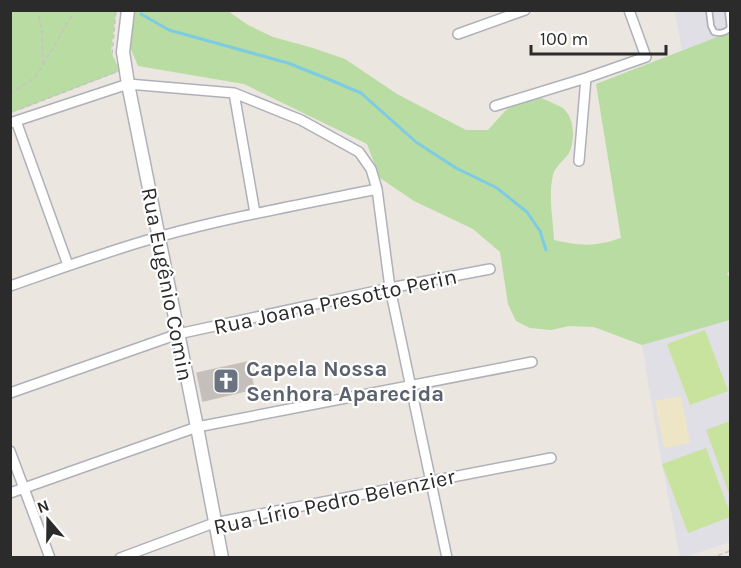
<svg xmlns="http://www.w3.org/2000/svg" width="741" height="568" viewBox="0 0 741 568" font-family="Karla,sans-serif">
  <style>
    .industrial { fill: #e0dfe5 }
    .green { fill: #b8dca1 }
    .sand { fill: #ede5c5 }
    .pitch { fill: #c8e39e }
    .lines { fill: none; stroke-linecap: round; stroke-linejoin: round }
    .stream { stroke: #7dcce3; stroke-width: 3 }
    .building { fill: #c4bfbb; stroke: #c7c1b9; stroke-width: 1.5 }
    .service-casing { stroke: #afb1ba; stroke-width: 8 }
    .minor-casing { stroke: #afb1ba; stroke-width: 12 }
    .tertiary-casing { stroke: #afb1ba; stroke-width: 15 }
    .path { stroke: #c4c4c4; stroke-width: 1.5; stroke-dasharray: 4.5 3; stroke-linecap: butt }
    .service { stroke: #fff; stroke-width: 4.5 }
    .minor { stroke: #fff; stroke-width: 9 }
    .tertiary { stroke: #fff; stroke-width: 12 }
    .labels { text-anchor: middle; stroke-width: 4.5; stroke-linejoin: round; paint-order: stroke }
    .street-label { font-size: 22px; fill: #2b2b2b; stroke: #fff }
    .worship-label { font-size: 22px; font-weight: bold; fill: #5b616d; stroke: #fff; text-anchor: start }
  </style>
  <rect width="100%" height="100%" fill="#ebe6df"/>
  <path class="industrial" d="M 675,11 L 730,11 L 730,32 L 682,51 Z
    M 730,320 L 730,542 L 685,557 L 680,557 L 662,464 L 642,345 Z"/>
  <path class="green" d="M 11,10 L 116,11 L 111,52 L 120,71 L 11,113 Z
    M 133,11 L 228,11 L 248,25 L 273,37 L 313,48 L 345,59 L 397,94 L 466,130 L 488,130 L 505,111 L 518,102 L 539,97 C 545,100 561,106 564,109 C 575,120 575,141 569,153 C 564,161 555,166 553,175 C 548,197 553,218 554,240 C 581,246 594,247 621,238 L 596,84 L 730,32 L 730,270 L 727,274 L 730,277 L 730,320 L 642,345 L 594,327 L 569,326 L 551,330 L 530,328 L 516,321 L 508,304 L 500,252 L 473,229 L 414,201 L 380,178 L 367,144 L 244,84 L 138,66 L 129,45 Z"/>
  <path class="sand" d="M 681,396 L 690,443 L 664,448 L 655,401 Z"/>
  <path class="pitch" d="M 705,330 L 728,391 L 690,405 L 667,344 Z
    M 730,421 L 730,496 L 706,430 Z
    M 706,448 L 730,513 L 730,517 L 688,533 L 662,464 Z"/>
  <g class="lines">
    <path class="stream" d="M 141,14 L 169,30 L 288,63 L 328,79 L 361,93 L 416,142 L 456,168 L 497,188 L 527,212 L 540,231 L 546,250"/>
  </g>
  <path class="building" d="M 248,362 L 254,389 L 203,401 L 197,373 Z"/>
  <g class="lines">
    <g class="service-casing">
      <path id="service" d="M 709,10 L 711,26 L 714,32 C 720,34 725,33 730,28 L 728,10"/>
    </g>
    <g class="minor-casing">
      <path id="minor" d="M 458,34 L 525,10
        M 234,93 L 255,213
        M 495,106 L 586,78
        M 16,121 L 68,265
        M 10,123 L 128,84 L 234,93 L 301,120 L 359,152 L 371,169 L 377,189 L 390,288 L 447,558
        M 579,161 L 586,78 L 646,57 L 629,10
        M 10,286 C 59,269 108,251 158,237 C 230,217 304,204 377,189
        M 10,393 L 178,334 L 390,288 L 490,269
        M 10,451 L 50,558
        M 10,493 L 197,427 L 532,362
        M 120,558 L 214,523 L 551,458"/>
    </g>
    <g class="tertiary-casing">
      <path id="tertiary" d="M 128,10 L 123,52 L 128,84 L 197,427 L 222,558"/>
    </g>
    <path class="path" d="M 112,54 L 116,10
      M 43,65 L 75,10
      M 10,94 L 34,78 L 43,66 L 42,34 L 38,10
      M 20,109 L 116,72
      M 711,558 L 730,551"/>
    <use href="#service" class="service"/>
    <use href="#minor" class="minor"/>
    <use href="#tertiary" class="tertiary"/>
  </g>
  <defs>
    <g id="church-square" transform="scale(1.35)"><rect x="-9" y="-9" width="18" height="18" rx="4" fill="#6b7280" stroke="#fff"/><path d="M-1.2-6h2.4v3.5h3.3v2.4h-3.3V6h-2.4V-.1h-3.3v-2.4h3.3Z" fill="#fff"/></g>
  </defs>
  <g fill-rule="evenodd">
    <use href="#church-square" x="226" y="381"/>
  </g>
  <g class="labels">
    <g class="street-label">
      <text transform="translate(168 284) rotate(79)" y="8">Rua Eugênio Comin</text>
      <text transform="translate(335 301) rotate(-12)" y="8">Rua Joana Presotto Perin</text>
      <text transform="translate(334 501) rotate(-12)" y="8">Rua Lírio Pedro Belenzier</text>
    </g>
    <g class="worship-label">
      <text x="246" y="376">Capela Nossa<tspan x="246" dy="25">Senhora Aparecida</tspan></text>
    </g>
  </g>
  <rect width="741" height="568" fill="none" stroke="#2b2b2b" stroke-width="24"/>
  <g transform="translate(48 520) rotate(340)" stroke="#ffffff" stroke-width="4.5" paint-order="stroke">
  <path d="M0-4.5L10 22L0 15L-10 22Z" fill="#2b2b2b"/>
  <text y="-9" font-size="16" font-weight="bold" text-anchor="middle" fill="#2b2b2b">N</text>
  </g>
  <path d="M531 45v9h135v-9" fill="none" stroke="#2b2b2b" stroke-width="3"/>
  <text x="540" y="45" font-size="18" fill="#2b2b2b" stroke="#ffffff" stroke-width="4.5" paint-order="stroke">100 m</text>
</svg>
